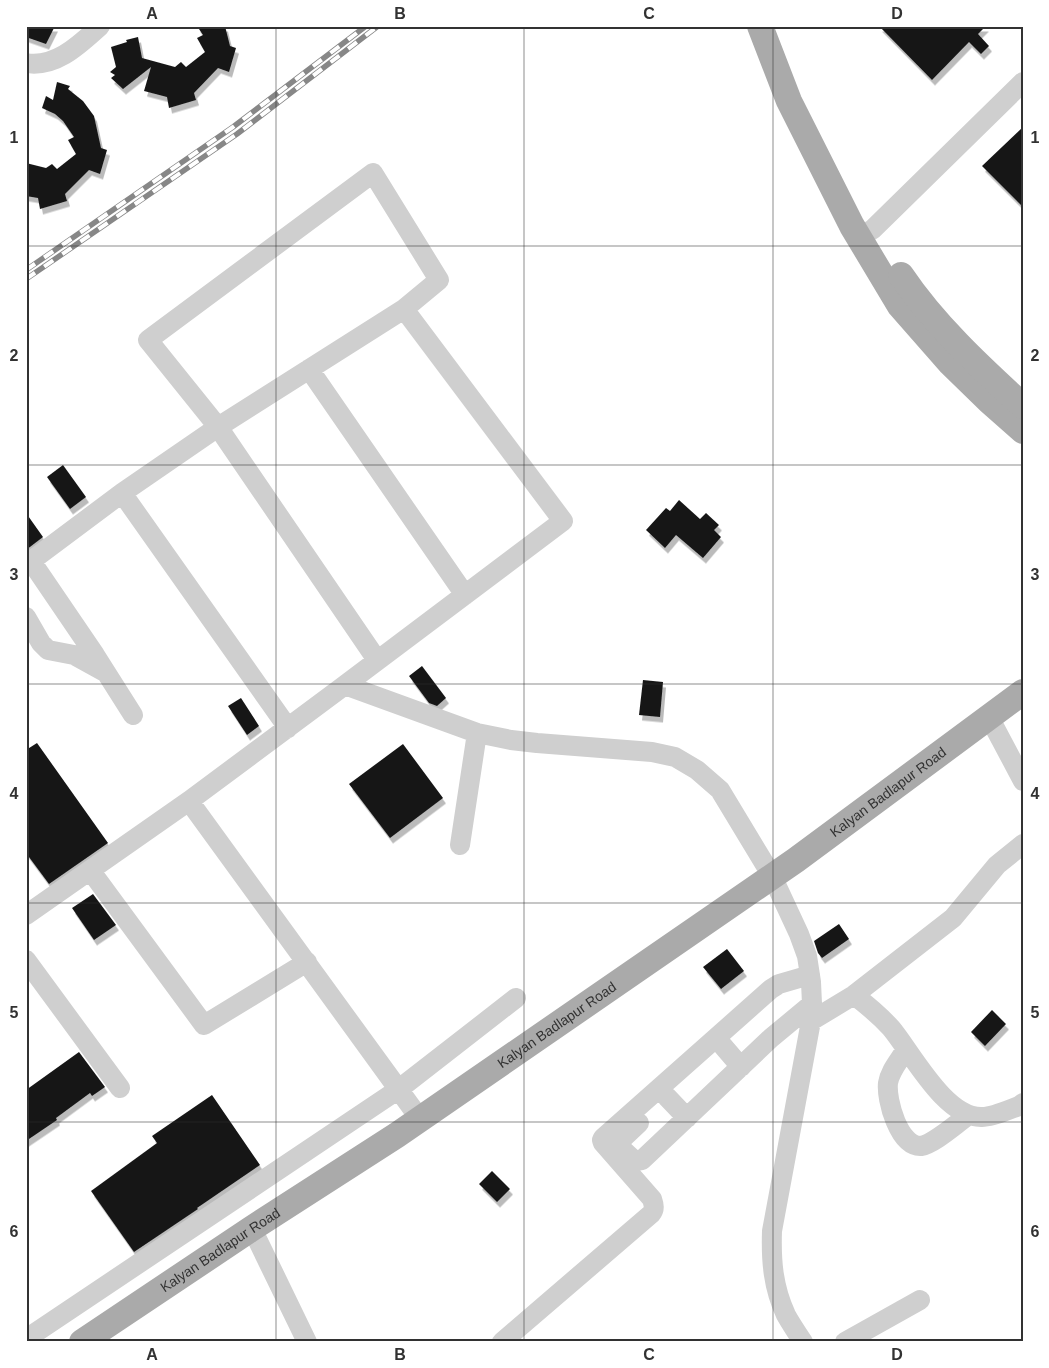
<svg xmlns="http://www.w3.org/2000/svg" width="1049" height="1368" viewBox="0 0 1049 1368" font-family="Arial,sans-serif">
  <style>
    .building { fill: #191919; filter: url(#shadow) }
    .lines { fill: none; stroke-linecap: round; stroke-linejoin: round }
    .minor { stroke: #cfcfcf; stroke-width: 20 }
    .major { stroke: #aaa; stroke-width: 26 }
    .rail-casing { stroke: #878787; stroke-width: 5.5 }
    .rail { stroke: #fff; stroke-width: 4; stroke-dasharray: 11; stroke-linecap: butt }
    .grid { fill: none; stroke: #323232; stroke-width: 1; stroke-opacity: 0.55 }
    .labels { text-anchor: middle; stroke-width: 5; stroke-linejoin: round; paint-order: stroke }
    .street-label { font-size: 14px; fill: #323232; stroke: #fff }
    .neatline { fill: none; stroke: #323232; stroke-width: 2 }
    .grid-label { font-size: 16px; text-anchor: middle; font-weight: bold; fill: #323232 }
  </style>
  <defs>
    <filter id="shadow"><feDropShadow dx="3" dy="5.5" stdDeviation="0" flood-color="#0004"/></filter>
  </defs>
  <rect width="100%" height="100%" fill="#fff"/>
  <path class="building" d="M 26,26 L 55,26 L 46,44 L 26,37 Z
    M 197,26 L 225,26 L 230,46 L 236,48 L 229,72 L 218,68 L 194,93 L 196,100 L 169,108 L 167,97 L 144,91 L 151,67 L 123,89 L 111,78 L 115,75 L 110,72 L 116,67 L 111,47 L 127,42 L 126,40 L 138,37 L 142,58 L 175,67 L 181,62 L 186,67 L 205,52 L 197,38 L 203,35 Z
    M 879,26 L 986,26 L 978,34 L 989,46 L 981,54 L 969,42 L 932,80 Z
    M 57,82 L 70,86 L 68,89 L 83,101 L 94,116 L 101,148 L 107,150 L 100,174 L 89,170 L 65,194 L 67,201 L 40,209 L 38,198 L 26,196 L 26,163 L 46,168 L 52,164 L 57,169 L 76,154 L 68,140 L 74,137 L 63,121 L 55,114 L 42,108 L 46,96 L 53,100 Z
    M 1023,127 L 1023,207 L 982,166 Z
    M 63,465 L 86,497 L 70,509 L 47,477 Z
    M 679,500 L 700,519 L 706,513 L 719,525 L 714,530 L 721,537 L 703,558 L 676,535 L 665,548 L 646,530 L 666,508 L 670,511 Z
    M 26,513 L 43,537 L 26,550 Z
    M 422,666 L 446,698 L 437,706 L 429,703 L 409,676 Z
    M 643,680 L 663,682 L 660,717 L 639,715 Z
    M 241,698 L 259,726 L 247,735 L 228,706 Z
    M 37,743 L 108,843 L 49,884 L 26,853 L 26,750 Z
    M 403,744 L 443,798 L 390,838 L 349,784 Z
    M 93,894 L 116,925 L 94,940 L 72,908 Z
    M 839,924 L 849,939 L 822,958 L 818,953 L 814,941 Z
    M 727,949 L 744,971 L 721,989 L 703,967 Z
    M 992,1010 L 1006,1024 L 985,1046 L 971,1032 Z
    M 79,1052 L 105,1087 L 92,1096 L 90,1093 L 56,1118 L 57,1120 L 26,1141 L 26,1090 Z
    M 212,1095 L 260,1165 L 197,1208 L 198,1209 L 134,1252 L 91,1191 L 157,1143 L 152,1136 Z
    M 492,1171 L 510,1189 L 497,1202 L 479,1184 Z"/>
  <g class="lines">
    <path class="minor" d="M 26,63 C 56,68 80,44 100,26
      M 859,238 L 873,229 L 1023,82
      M 309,369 L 465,595
      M 122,493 L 288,728
      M 31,561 L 95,655 L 133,715
      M 26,563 L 31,561 L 122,493 L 218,427 L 404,309 L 439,280 L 373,173 L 148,340 L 218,427 L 377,660
      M 26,617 L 41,643 L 48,650 L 74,655 L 103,671
      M 345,685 L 477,733 L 511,740 L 537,743 L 652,752 L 675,757 L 697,770 L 720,790 L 772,876 L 799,934 L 807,956 L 811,982 L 812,1004 L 811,1021 L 772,1231 C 771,1261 773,1287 786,1315 C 791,1324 797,1333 803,1342
      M 989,717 L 1023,781
      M 189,801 L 420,1119
      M 460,845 L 477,733
      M 90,870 L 204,1025 L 307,962
      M 26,915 L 189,801 L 337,691 L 563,521 L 404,309
      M 26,960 L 120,1088
      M 854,995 C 867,1005 880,1016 891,1028 C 912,1053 945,1118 982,1117 C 993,1117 1008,1110 1019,1106 L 1023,1103
      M 811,1021 L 854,995 L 953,918 L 997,865 L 1023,844
      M 723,1046 L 741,1067
      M 906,1049 C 900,1060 890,1070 888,1083 C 886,1100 899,1147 921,1146 C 934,1144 957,1123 969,1115
      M 667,1097 L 687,1118
      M 639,1123 L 621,1140 L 622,1149 L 635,1161 L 642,1160 L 771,1038 L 812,1004
      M 251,1229 L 258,1241 L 307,1342
      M 26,1339 L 399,1089 L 516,998
      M 502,1342 L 651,1214 C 655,1209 654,1205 652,1199 L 603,1143 L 602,1140 L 603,1138 L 771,989 L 779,984 L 810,975
      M 845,1342 L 920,1300"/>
    <g class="major">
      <path d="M 760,26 L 789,101 L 852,226 L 900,306 L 950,363 L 989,401 L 1023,431"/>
      <path d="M 901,275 C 934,324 979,366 1023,406"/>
      <path id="s1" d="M 82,1342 L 251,1229 L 397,1135 L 796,860 L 1023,692"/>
    </g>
    <g class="rail-casing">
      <path id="rail" d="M 26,270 L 233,127 L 366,26
        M 26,279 L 237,134 L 378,26"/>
    </g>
    <use href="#rail" class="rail"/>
  </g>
  <path class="grid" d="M 276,26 L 276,1342M 524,26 L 524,1342M 773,26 L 773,1342M 26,246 L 1023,246M 26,465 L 1023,465M 26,684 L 1023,684M 26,903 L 1023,903M 26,1122 L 1023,1122"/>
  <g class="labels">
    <g class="street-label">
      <text dy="5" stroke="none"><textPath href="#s1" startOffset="976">Kalyan Badlapur Road</textPath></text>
      <text dy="5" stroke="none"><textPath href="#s1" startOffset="571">Kalyan Badlapur Road</textPath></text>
      <text dy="5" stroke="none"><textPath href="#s1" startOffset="166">Kalyan Badlapur Road</textPath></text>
    </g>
  </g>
  <rect width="1049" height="1368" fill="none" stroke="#ffffff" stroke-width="55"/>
  <rect x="28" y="28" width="994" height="1312" class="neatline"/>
  <g class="grid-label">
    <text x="152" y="19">A</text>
    <text x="400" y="19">B</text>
    <text x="649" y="19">C</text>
    <text x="897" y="19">D</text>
    <text x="14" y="143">1</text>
    <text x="1035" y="143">1</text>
    <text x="14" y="361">2</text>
    <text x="1035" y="361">2</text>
    <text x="14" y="580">3</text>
    <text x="1035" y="580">3</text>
    <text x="14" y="799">4</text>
    <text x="1035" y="799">4</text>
    <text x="14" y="1018">5</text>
    <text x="1035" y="1018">5</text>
    <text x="14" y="1237">6</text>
    <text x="1035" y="1237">6</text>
    <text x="152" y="1360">A</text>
    <text x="400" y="1360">B</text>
    <text x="649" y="1360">C</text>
    <text x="897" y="1360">D</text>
  </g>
</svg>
